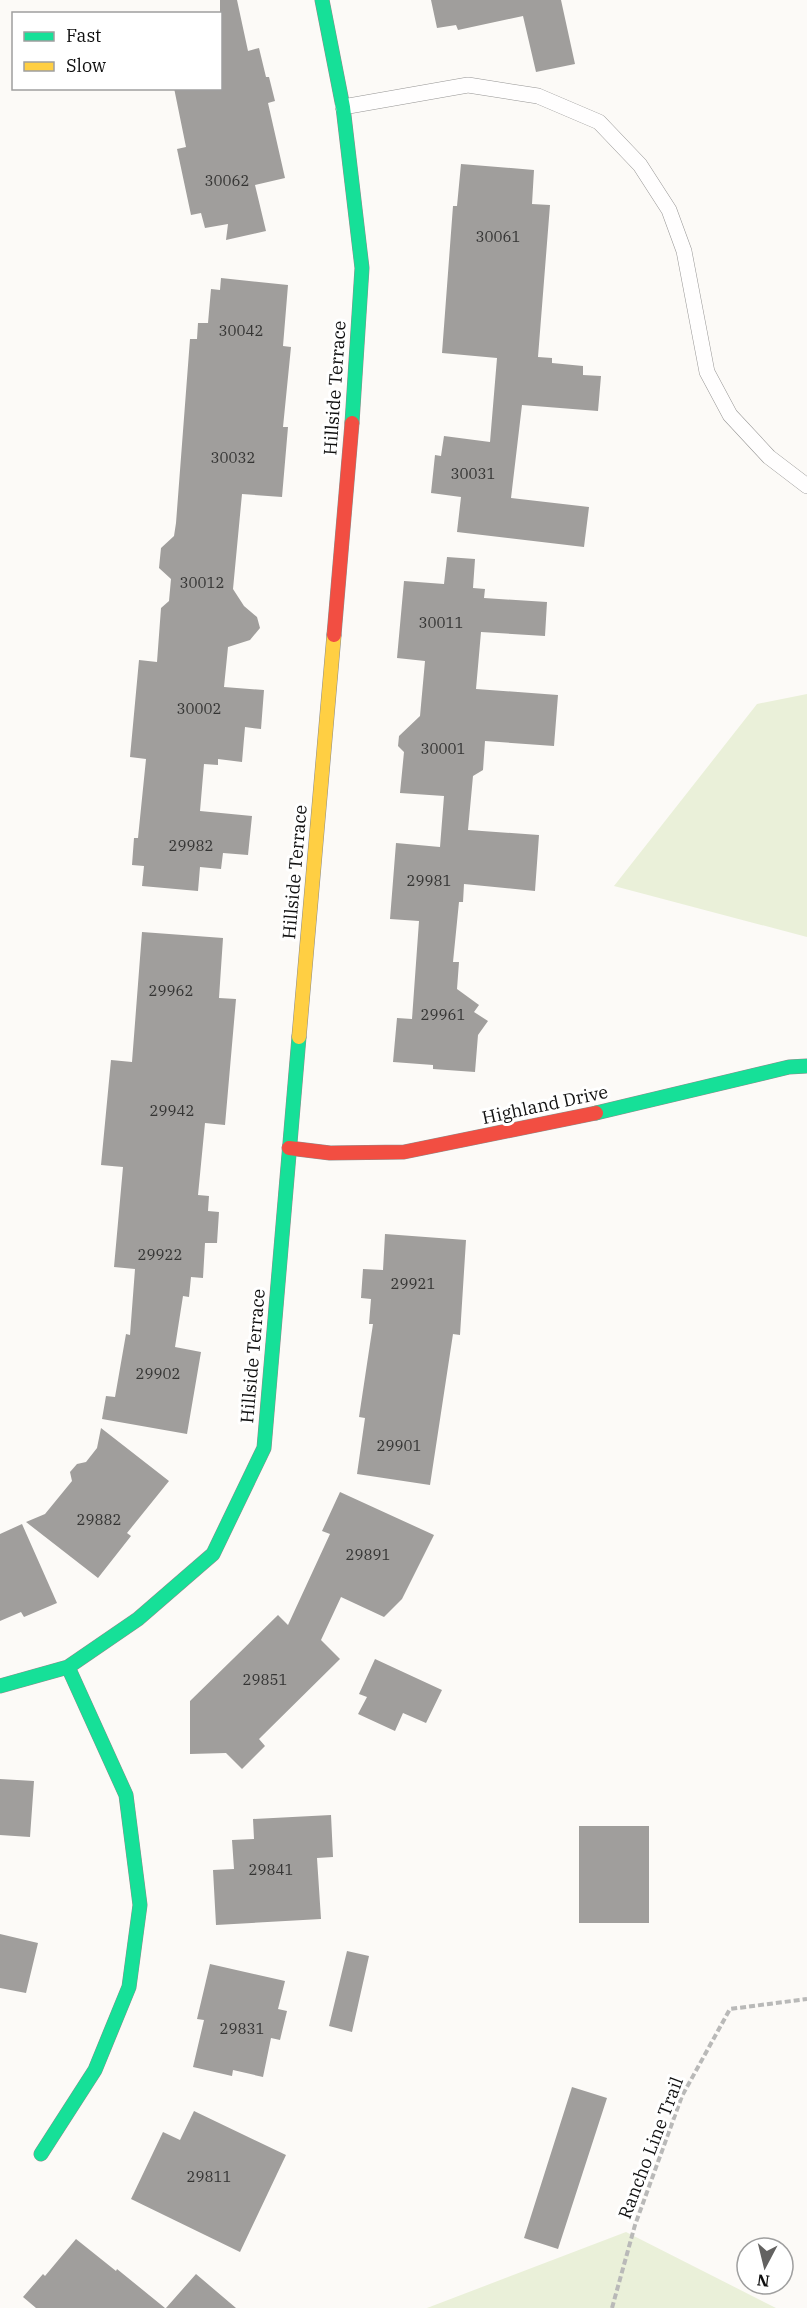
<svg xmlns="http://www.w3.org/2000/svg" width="807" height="2308" viewBox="0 0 807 2308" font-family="'IBM Plex Serif',serif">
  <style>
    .green { fill: #eaf0d9 }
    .building { fill: #a09e9c }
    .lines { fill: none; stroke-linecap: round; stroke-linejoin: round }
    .lane-casing { stroke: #969594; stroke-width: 16 }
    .fast-casing { stroke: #8d8c8b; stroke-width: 15 }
    .slow-casing { stroke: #8d8c8b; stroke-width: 15 }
    .jam-casing { stroke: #8d8c8b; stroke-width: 15 }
    .path { stroke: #b9b9b8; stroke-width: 4; stroke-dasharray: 6 3; stroke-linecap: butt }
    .lane { stroke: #fffefe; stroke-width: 15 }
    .fast { stroke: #16e098; stroke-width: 14 }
    .slow { stroke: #ffcf43; stroke-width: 14 }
    .jam { stroke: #f24e42; stroke-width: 14 }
    .labels { text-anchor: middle; stroke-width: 6; stroke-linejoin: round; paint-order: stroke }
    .number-label { font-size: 15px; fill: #343433 }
    .street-label { font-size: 18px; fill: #101010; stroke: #fff }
  </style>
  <rect width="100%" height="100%" fill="#fcfaf7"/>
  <path class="green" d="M 807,694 L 807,937 L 614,886 L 757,704 Z
    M 626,2232 L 776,2308 L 427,2308 Z"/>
  <path class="building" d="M 220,0 L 237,0 L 248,51 L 259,48 L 266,77 L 269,77 L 275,101 L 268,103 L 285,178 L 255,185 L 266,231 L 226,240 L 228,224 L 205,228 L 201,213 L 191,215 L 177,149 L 186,147 L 174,88 L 220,88 Z
    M 431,0 L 561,0 L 575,64 L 536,72 L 523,16 L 458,30 L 456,25 L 437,28 Z
    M 461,164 L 534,170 L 532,204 L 550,205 L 538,357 L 552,358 L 552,363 L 583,366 L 583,375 L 601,376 L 598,411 L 522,405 L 511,498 L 589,507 L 584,547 L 457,532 L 461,497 L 431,493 L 435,455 L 441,456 L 444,436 L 490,442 L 497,358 L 442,353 L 453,206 L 457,206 Z
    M 221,278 L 288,285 L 283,346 L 291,347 L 283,427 L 288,427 L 282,497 L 242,494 L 233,589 L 244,606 L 257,617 L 260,628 L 250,640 L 228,647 L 224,687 L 264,690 L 261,729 L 245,727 L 242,762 L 218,759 L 218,765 L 204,764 L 200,811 L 252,816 L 248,855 L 223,853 L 221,869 L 200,867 L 198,891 L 142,886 L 144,866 L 132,865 L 134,838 L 138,838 L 146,759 L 130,757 L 139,660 L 157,662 L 161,608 L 169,601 L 171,579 L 159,568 L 161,548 L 174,536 L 176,523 L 190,339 L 197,339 L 198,323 L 208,323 L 211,289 L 220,290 Z
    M 447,557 L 475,559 L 473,588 L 485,589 L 484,598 L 547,602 L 545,636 L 481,632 L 476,689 L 558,695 L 554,746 L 485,741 L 483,770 L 473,776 L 468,830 L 539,835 L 535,891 L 464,884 L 463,902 L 459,902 L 453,962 L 459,962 L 457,989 L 479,1005 L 474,1012 L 488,1021 L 478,1035 L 475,1072 L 433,1069 L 433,1065 L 393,1062 L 397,1018 L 412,1019 L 419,921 L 390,919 L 396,843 L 440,847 L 444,796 L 400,793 L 404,752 L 398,746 L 399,736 L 420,716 L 425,661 L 397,658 L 404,581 L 444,584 Z
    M 142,932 L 223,938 L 219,998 L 236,999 L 225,1125 L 205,1123 L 198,1195 L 209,1196 L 208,1211 L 219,1212 L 217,1243 L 205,1243 L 203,1278 L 191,1277 L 189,1297 L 183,1296 L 175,1347 L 201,1352 L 187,1434 L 102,1419 L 106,1396 L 115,1397 L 126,1334 L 130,1335 L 135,1269 L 114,1267 L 123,1167 L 101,1165 L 111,1060 L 132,1062 Z
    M 385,1234 L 466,1240 L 460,1335 L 453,1334 L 430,1485 L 357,1474 L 365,1418 L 359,1417 L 373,1324 L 369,1324 L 371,1299 L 361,1298 L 363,1269 L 383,1270 Z
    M 101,1428 L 169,1481 L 127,1533 L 131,1536 L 98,1578 L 26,1522 L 45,1514 L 72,1481 L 70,1472 L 77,1464 L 86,1462 L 97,1448 Z
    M 340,1492 L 434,1535 L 402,1599 L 384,1617 L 341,1597 L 321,1640 L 340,1659 L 259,1739 L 265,1746 L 242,1769 L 226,1753 L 190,1754 L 190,1701 L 278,1615 L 288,1625 L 330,1534 L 322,1531 Z
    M 22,1524 L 57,1603 L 24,1617 L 21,1612 L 0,1621 L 0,1534 Z
    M 375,1659 L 442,1690 L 426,1723 L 403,1713 L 395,1731 L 358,1714 L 367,1697 L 359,1694 Z
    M 0,1779 L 34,1781 L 30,1837 L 0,1835 Z
    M 331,1815 L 333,1857 L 317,1858 L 321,1919 L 216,1925 L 213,1870 L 234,1869 L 232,1840 L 254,1839 L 253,1819 Z
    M 579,1826 L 649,1826 L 649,1923 L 579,1923 Z
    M 0,1934 L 38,1943 L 26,1993 L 0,1988 Z
    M 347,1951 L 369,1956 L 352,2032 L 329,2026 Z
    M 210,1964 L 285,1981 L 278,2009 L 287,2011 L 280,2040 L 271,2038 L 263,2077 L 233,2070 L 232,2076 L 193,2067 L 204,2020 L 197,2019 Z
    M 572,2087 L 607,2098 L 558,2249 L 524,2238 Z
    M 194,2111 L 286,2155 L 240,2252 L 131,2199 L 163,2132 L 180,2140 Z
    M 76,2239 L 116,2271 L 117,2269 L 165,2308 L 36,2308 L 23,2297 L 43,2274 L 45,2276 Z
    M 196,2274 L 236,2308 L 166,2308 Z"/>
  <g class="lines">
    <g class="lane-casing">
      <path id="lane" d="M 343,107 L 468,85 L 538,96 L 599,122 L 640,165 L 669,210 L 684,251 L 707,372 L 730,415 L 769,457 L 807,486"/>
    </g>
    <g class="fast-casing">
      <path id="fast" d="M 322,0 L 343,107 L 362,268 L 352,423
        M 596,1113 L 789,1067 L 807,1066
        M 0,1686 L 68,1667 L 138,1619 L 213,1554 L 264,1448 L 299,1037
        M 41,2154 L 95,2070 L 129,1987 L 140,1905 L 126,1795 L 68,1667"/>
    </g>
    <g class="slow-casing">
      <path id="slow" d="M 299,1037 L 334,635"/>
    </g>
    <g class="jam-casing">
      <path id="jam" d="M 334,635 L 352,423
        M 289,1148 L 330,1153 L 404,1152 L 596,1113"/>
    </g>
    <path class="path" d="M 612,2308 L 635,2225 L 682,2096 L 730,2009 L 807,1999"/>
    <use href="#lane" class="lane"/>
    <use href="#fast" class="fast"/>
    <use href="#slow" class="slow"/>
    <use href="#jam" class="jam"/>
  </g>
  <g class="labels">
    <g class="number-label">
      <text x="227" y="186">30062</text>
      <text x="498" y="242">30061</text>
      <text x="241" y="336">30042</text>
      <text x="233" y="463">30032</text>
      <text x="473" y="479">30031</text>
      <text x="202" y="588">30012</text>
      <text x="441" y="628">30011</text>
      <text x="199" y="714">30002</text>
      <text x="443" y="754">30001</text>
      <text x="191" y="851">29982</text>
      <text x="429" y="886">29981</text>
      <text x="171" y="996">29962</text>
      <text x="443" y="1020">29961</text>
      <text x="172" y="1116">29942</text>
      <text x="160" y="1260">29922</text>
      <text x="413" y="1289">29921</text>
      <text x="158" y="1379">29902</text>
      <text x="399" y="1451">29901</text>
      <text x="99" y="1525">29882</text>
      <text x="368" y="1560">29891</text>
      <text x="265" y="1685">29851</text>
      <text x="271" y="1875">29841</text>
      <text x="242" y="2034">29831</text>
      <text x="209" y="2182">29811</text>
    </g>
    <g class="street-label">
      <text transform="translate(335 388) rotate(-86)" y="6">Hillside Terrace</text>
      <text transform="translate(295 872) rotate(-85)" y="6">Hillside Terrace</text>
      <text transform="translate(545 1105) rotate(-12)" y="6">Highland Drive</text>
      <text transform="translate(253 1356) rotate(-85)" y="6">Hillside Terrace</text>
      <text transform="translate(651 2148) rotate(-69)" y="6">Rancho Line Trail</text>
    </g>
  </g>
  <rect x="12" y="12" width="210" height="78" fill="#ffffff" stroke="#9f9f9f" stroke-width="1.5"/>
  <rect x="24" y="32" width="30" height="9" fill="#16e098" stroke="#9f9f9f" stroke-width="1.5"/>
  <text x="66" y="42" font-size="18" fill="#101010">Fast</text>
  <rect x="24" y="62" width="30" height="9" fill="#ffcf43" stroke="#9f9f9f" stroke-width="1.5"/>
  <text x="66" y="72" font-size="18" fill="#101010">Slow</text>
  <g transform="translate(765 2266) rotate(187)"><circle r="28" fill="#ffffff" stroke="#9f9f9f" stroke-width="1.5"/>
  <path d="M0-4.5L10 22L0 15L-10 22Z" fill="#636261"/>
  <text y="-9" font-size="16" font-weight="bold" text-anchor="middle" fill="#101010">N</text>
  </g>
</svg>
